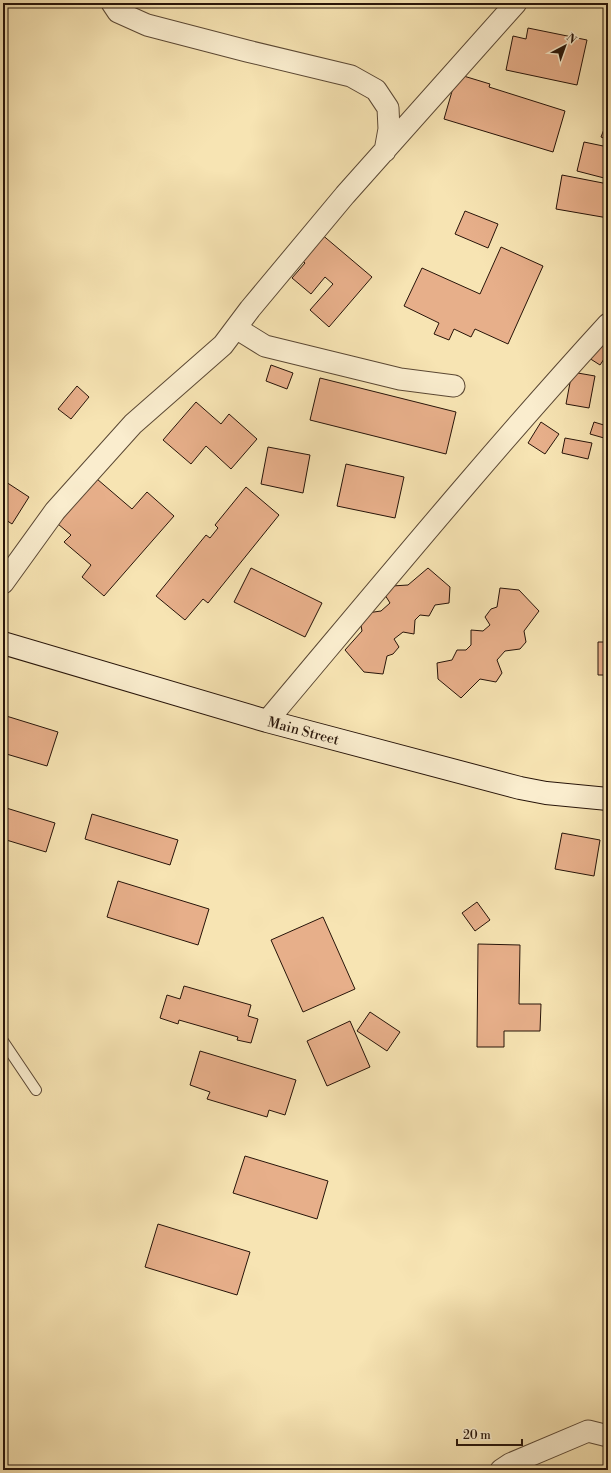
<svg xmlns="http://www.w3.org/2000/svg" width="611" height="1473" viewBox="0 0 611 1473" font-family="'Libre Bodoni',serif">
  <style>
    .building { fill: #e7af8a; stroke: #271409 }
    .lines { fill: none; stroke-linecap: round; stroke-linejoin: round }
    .service-casing { stroke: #5b4834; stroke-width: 12 }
    .minor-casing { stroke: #5b4834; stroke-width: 23 }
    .secondary-casing { stroke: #271409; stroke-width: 24 }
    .service { stroke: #faedce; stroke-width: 10 }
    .minor { stroke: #faedce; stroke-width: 21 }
    .secondary { stroke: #faedce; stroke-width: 22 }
    .labels { text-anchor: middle; stroke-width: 3; stroke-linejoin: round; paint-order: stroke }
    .street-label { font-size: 14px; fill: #271409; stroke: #faedce }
  </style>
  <rect width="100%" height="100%" fill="#f7e4b3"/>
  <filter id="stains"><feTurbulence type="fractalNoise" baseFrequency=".005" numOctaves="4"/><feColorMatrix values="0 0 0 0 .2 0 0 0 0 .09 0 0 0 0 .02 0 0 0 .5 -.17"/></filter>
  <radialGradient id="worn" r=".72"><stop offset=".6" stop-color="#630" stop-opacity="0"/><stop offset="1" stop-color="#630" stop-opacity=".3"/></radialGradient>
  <path class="building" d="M 528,28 L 587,40 L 577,85 L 506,70 L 513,36 L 526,39 Z
    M 457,74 L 490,84 L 489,87 L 565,111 L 553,152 L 444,119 Z
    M 608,119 L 608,140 L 601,137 Z
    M 584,142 L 608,147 L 608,179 L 577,171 Z
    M 562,175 L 608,184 L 608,218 L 556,209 Z
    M 465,211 L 498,224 L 488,248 L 455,234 Z
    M 320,233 L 372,277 L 329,327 L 310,310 L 333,284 L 325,277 L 311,294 L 292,278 L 305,263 L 298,257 Z
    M 501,247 L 543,266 L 508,344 L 475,329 L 471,337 L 454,329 L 449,340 L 434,334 L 439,323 L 404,306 L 422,268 L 480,294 Z
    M 601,341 L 608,346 L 608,353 L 600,365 L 589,358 Z
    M 271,365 L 293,373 L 287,389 L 266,381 Z
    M 572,372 L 595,376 L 589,408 L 566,404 Z
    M 320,378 L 456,412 L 446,454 L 310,420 Z
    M 77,386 L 89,397 L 71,419 L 58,409 Z
    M 196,402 L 221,424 L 229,414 L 257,439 L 231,469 L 206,446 L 191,464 L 163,440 Z
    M 541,422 L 559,434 L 545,454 L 528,443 Z
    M 594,422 L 607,426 L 604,438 L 590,434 Z
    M 565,438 L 592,443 L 588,459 L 562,453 Z
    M 268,447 L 310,455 L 303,493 L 261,484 Z
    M 346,464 L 404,477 L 395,518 L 337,506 Z
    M 97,479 L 132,509 L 147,492 L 174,516 L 104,596 L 82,577 L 91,565 L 64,542 L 71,535 L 58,524 Z
    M 6,482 L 29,497 L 12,524 L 3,518 L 3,487 Z
    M 246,487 L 279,515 L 208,603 L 203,599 L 185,620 L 156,596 L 206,535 L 210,538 L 218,528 L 215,525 Z
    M 251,568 L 322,603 L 305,637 L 234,602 Z
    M 428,568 L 450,587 L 449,603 L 435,605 L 429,616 L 420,615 L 415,620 L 414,634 L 403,632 L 394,639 L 399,647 L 393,654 L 387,656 L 383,674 L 364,672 L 345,650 L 362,631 L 360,620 L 367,613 L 381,611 L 390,603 L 385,595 L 392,586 L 408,585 Z
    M 500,588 L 519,590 L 539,611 L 524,631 L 526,642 L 520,649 L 505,651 L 497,660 L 502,673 L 496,682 L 480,679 L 461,698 L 438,679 L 437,663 L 452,660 L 457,650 L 466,650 L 471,645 L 471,630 L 483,631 L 490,625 L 485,617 L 491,609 L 497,607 Z
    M 598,642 L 608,642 L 608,675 L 598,675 Z
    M 3,715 L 58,732 L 47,766 L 3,753 Z
    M 3,807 L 55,823 L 46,852 L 3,839 Z
    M 92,814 L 178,840 L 170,865 L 85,839 Z
    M 562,833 L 600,840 L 594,876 L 555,869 Z
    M 118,881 L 209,909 L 198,945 L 107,917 Z
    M 477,902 L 490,920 L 475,931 L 462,913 Z
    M 323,917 L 355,989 L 303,1012 L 271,940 Z
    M 478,944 L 520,945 L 519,1004 L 541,1004 L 540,1031 L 504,1031 L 504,1047 L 477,1047 Z
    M 184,986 L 251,1005 L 248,1016 L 258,1019 L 251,1043 L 237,1040 L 238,1037 L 179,1020 L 178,1024 L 160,1018 L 167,995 L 180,999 Z
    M 370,1012 L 400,1032 L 387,1051 L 357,1031 Z
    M 350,1021 L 370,1067 L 327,1086 L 307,1041 Z
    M 200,1051 L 296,1080 L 285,1115 L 269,1110 L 267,1117 L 207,1099 L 210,1092 L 190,1085 Z
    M 245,1156 L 328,1181 L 317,1219 L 233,1193 Z
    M 158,1224 L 250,1252 L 237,1295 L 145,1267 Z"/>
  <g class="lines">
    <g class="service-casing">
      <path id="service" d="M 3,1041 L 36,1090"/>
    </g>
    <g class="minor-casing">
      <path id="minor" d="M 112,3 L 118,12 L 147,25 L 247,51 L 351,76 L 376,90 L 388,108 L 389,129 L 385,151
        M 236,328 L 265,346 L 400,379 L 454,386
        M 3,583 L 55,511 L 133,424 L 223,345 L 250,309 L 345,195 L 516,3
        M 267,721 C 379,588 490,453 608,324
        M 501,1470 L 510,1464 L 588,1431 L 608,1436"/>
    </g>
    <g class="secondary-casing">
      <g id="secondary">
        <path id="s1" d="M 3,643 L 267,721 L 520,788 L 546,793 L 608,799"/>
      </g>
    </g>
    <use href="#service" class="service"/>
    <use href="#minor" class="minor"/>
    <use href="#secondary" class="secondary"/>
  </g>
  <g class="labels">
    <g class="street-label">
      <text dy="5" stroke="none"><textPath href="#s1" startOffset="313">Main Street</textPath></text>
    </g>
  </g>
  <rect width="611" height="1473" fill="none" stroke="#f7e4b3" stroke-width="16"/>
  <rect x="4" y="4" width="603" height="1465" fill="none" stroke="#271409" stroke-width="2"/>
  <rect x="8" y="8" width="595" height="1457" fill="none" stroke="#271409"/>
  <g transform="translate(565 46) rotate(41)" stroke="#faedce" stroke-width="3" paint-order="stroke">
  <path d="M0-3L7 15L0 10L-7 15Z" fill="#271409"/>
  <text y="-6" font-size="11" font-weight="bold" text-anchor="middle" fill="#271409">N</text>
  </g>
  <path d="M457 1439v6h65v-6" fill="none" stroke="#271409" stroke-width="2"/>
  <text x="463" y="1439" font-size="12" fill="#271409" stroke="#faedce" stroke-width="3" paint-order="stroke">20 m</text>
  <rect width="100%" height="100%" filter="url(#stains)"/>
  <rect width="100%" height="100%" fill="url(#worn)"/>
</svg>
